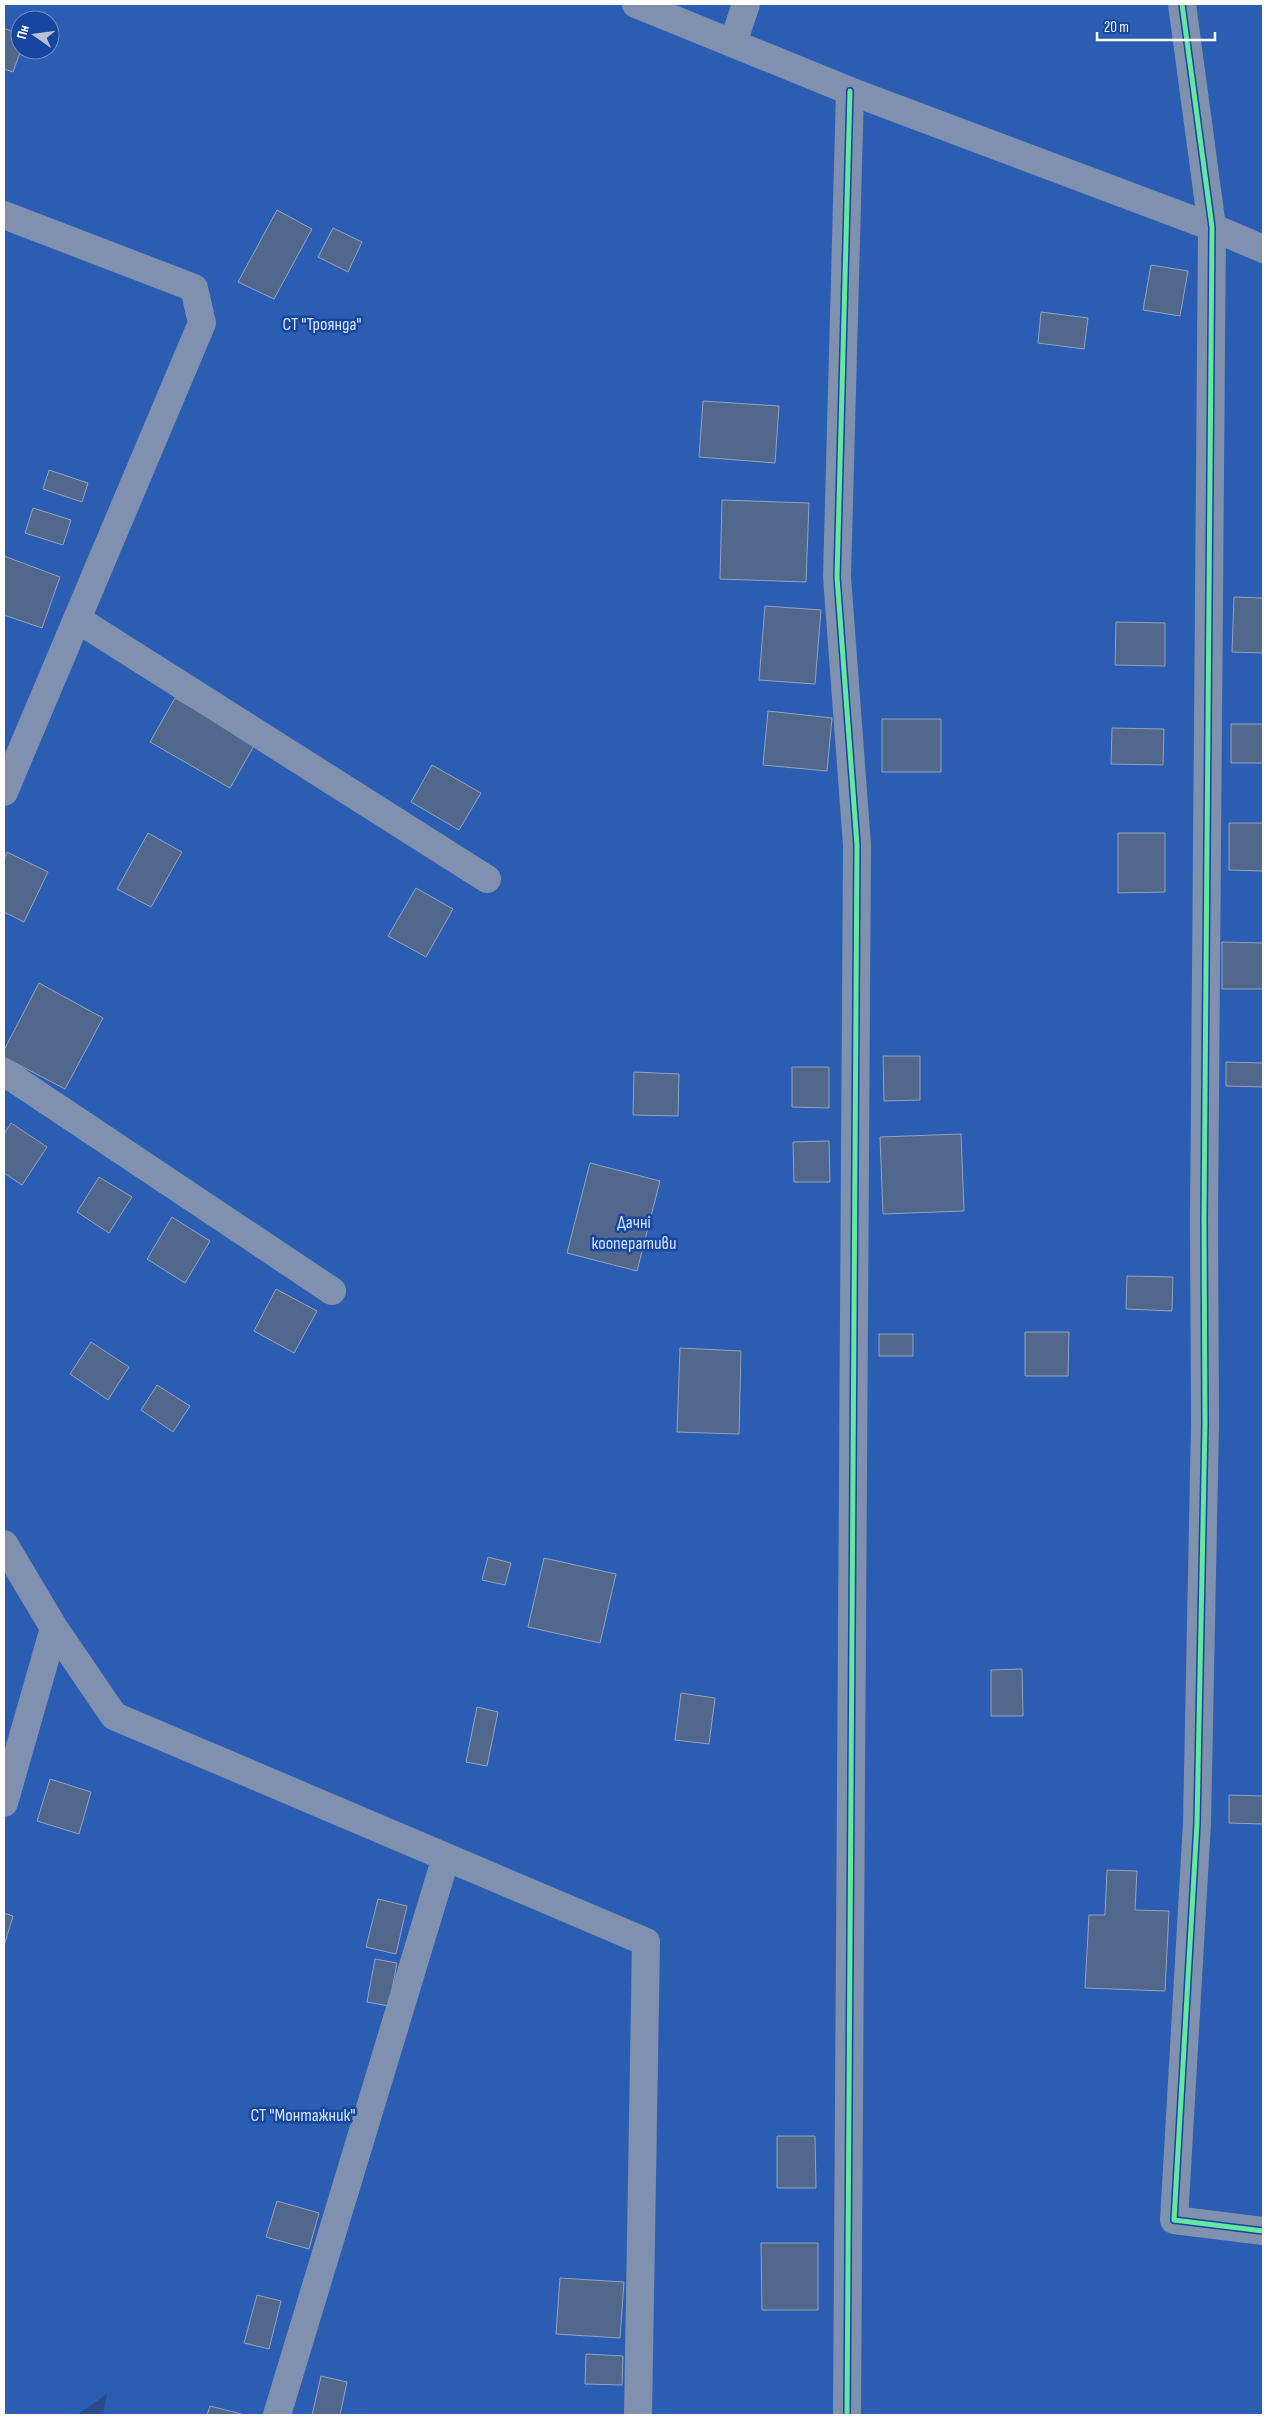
<svg xmlns="http://www.w3.org/2000/svg" width="1267" height="2419" viewBox="0 0 1267 2419" font-family="'Sofia Sans Condensed',sans-serif">
  <style>
    .green { fill: #2b5db2; fill-rule: evenodd }
    .water { fill: #2b4c8c }
    .building { fill: #52678c; stroke: #94a3bd }
    .lines { fill: none; stroke-linecap: round; stroke-linejoin: round }
    .street { stroke: #8090af; stroke-width: 28 }
    .cycleway-casing { stroke: #16469d; stroke-width: 8 }
    .cycleway { stroke: #66e7a1; stroke-width: 5 }
    .labels { text-anchor: middle; stroke-width: 5; stroke-linejoin: round; paint-order: stroke }
    .park-label { font-size: 18px; fill: #d5e4fd; stroke: #16469d }
  </style>
  <rect width="100%" height="100%" fill="#354f7e"/>
  <path class="green" d="M 4,4 L 1263,4 L 1263,2415 L 4,2415 ZM 20,20 L 50,20 L 50,50 L 20,50 Z"/>
  <path class="water" d="M 107,2394 L 103,2415 L 77,2415 Z"/>
  <path class="building" d="M 4,28 L 20,35 L 21,50 L 13,72 L 4,69 Z
    M 277,210 L 312,229 L 274,299 L 238,282 Z
    M 333,228 L 362,242 L 348,272 L 318,257 Z
    M 1151,265 L 1188,271 L 1180,316 L 1143,310 Z
    M 1041,312 L 1088,318 L 1084,349 L 1038,343 Z
    M 703,401 L 779,406 L 775,463 L 699,457 Z
    M 49,470 L 88,483 L 82,502 L 43,489 Z
    M 722,500 L 809,503 L 806,582 L 720,579 Z
    M 33,508 L 71,520 L 63,545 L 25,533 Z
    M 4,556 L 60,577 L 42,628 L 4,615 Z
    M 1234,597 L 1263,598 L 1263,653 L 1232,652 Z
    M 765,606 L 821,610 L 815,684 L 759,680 Z
    M 1116,622 L 1165,623 L 1165,666 L 1115,665 Z
    M 175,698 L 255,744 L 230,788 L 150,742 Z
    M 768,711 L 832,718 L 827,771 L 763,765 Z
    M 882,719 L 941,719 L 941,772 L 882,772 Z
    M 1231,724 L 1263,724 L 1263,763 L 1231,763 Z
    M 1112,728 L 1164,729 L 1163,765 L 1111,764 Z
    M 432,765 L 481,793 L 459,830 L 411,802 Z
    M 1229,823 L 1263,823 L 1263,871 L 1229,870 Z
    M 148,833 L 182,852 L 151,907 L 117,889 Z
    M 1118,833 L 1165,833 L 1165,892 L 1118,893 Z
    M 7,852 L 48,872 L 24,922 L 4,912 L 4,860 Z
    M 416,888 L 453,909 L 426,957 L 388,936 Z
    M 1222,942 L 1263,943 L 1263,989 L 1222,989 Z
    M 39,983 L 103,1018 L 65,1089 L 4,1057 L 4,1050 Z
    M 883,1056 L 920,1056 L 920,1100 L 884,1101 Z
    M 1226,1062 L 1263,1063 L 1263,1087 L 1226,1086 Z
    M 792,1067 L 829,1067 L 829,1108 L 792,1107 Z
    M 634,1072 L 679,1074 L 678,1116 L 633,1115 Z
    M 11,1123 L 47,1147 L 22,1185 L 4,1173 L 4,1134 Z
    M 961,1134 L 964,1211 L 883,1214 L 880,1137 Z
    M 829,1141 L 830,1182 L 794,1182 L 793,1142 Z
    M 590,1163 L 660,1181 L 637,1271 L 567,1253 Z
    M 99,1177 L 132,1197 L 109,1233 L 77,1212 Z
    M 172,1217 L 210,1241 L 185,1283 L 147,1259 Z
    M 1127,1276 L 1173,1277 L 1172,1311 L 1126,1309 Z
    M 276,1289 L 317,1311 L 294,1353 L 254,1331 Z
    M 1025,1332 L 1069,1332 L 1068,1376 L 1025,1376 Z
    M 879,1334 L 913,1334 L 913,1356 L 879,1356 Z
    M 91,1342 L 129,1367 L 108,1400 L 70,1374 Z
    M 680,1348 L 741,1351 L 739,1434 L 677,1432 Z
    M 157,1385 L 190,1406 L 173,1432 L 141,1410 Z
    M 488,1557 L 511,1563 L 505,1585 L 482,1580 Z
    M 544,1558 L 616,1574 L 600,1643 L 528,1627 Z
    M 1022,1669 L 1023,1716 L 991,1716 L 991,1670 Z
    M 681,1693 L 715,1698 L 709,1744 L 675,1740 Z
    M 477,1707 L 498,1712 L 487,1766 L 466,1762 Z
    M 50,1779 L 91,1792 L 79,1834 L 37,1821 Z
    M 1229,1795 L 1263,1796 L 1263,1824 L 1229,1823 Z
    M 1107,1870 L 1137,1871 L 1135,1910 L 1169,1911 L 1165,1991 L 1085,1988 L 1089,1915 L 1105,1915 Z
    M 378,1899 L 407,1906 L 396,1954 L 366,1947 Z
    M 4,1913 L 13,1916 L 4,1946 Z
    M 375,1959 L 397,1963 L 389,2006 L 367,2002 Z
    M 777,2136 L 815,2136 L 816,2188 L 777,2188 Z
    M 277,2201 L 319,2213 L 309,2249 L 266,2237 Z
    M 761,2243 L 818,2243 L 818,2310 L 762,2310 Z
    M 560,2278 L 624,2282 L 620,2338 L 556,2334 Z
    M 257,2295 L 281,2301 L 269,2349 L 244,2343 Z
    M 586,2354 L 623,2356 L 622,2385 L 585,2384 Z
    M 321,2376 L 347,2382 L 340,2415 L 312,2415 Z
    M 210,2406 L 245,2415 L 207,2415 Z"/>
  <g class="lines">
    <path class="street" d="M 636,4 L 850,91 L 1212,227 L 1263,249
      M 1182,4 L 1212,227 L 1204,1219 L 1205,1424 L 1197,1823 L 1174,2220 L 1263,2231
      M 733,43 L 746,4
      M 4,215 L 194,288 L 202,323 L 4,792
      M 77,619 L 487,879
      M 4,1072 L 332,1291
      M 4,1544 L 54,1628 L 114,1716 L 646,1942 L 638,2415
      M 4,1803 L 54,1628
      M 277,2415 L 446,1857
      M 847,2415 L 857,845 L 837,577 L 850,91"/>
    <g class="cycleway-casing">
      <path id="cycleway" d="M 1182,4 L 1212,227 L 1204,1219 L 1205,1424 L 1197,1823 L 1174,2220 L 1263,2231
        M 847,2415 L 857,845 L 837,577 L 850,91"/>
    </g>
    <use href="#cycleway" class="cycleway"/>
  </g>
  <g class="labels">
    <g class="park-label">
      <text x="322" y="330">СТ "Троянда"</text>
      <text x="634" y="1228">Дачні<tspan x="634" dy="21">кооперативи</tspan></text>
      <text x="303" y="2121">СТ "Монтажник"</text>
    </g>
  </g>
  <rect width="1267" height="2419" fill="none" stroke="#ffffff" stroke-width="10"/>
  <g transform="translate(35 35) rotate(284)"><circle r="24" fill="#16469d" stroke="#7390c4"/>
  <path d="M0-4L9 19L0 12L-9 19Z" fill="#b8c1d2"/>
  <text y="-8" font-size="14" font-weight="bold" text-anchor="middle" fill="#ffffff">Пн</text>
  </g>
  <path d="M1097 32v8h118v-8" fill="none" stroke="#ffffff" stroke-width="2.5"/>
  <text x="1104" y="32" font-size="15" fill="#ffffff" stroke="#16469d" stroke-width="4" paint-order="stroke">20 m</text>
</svg>
